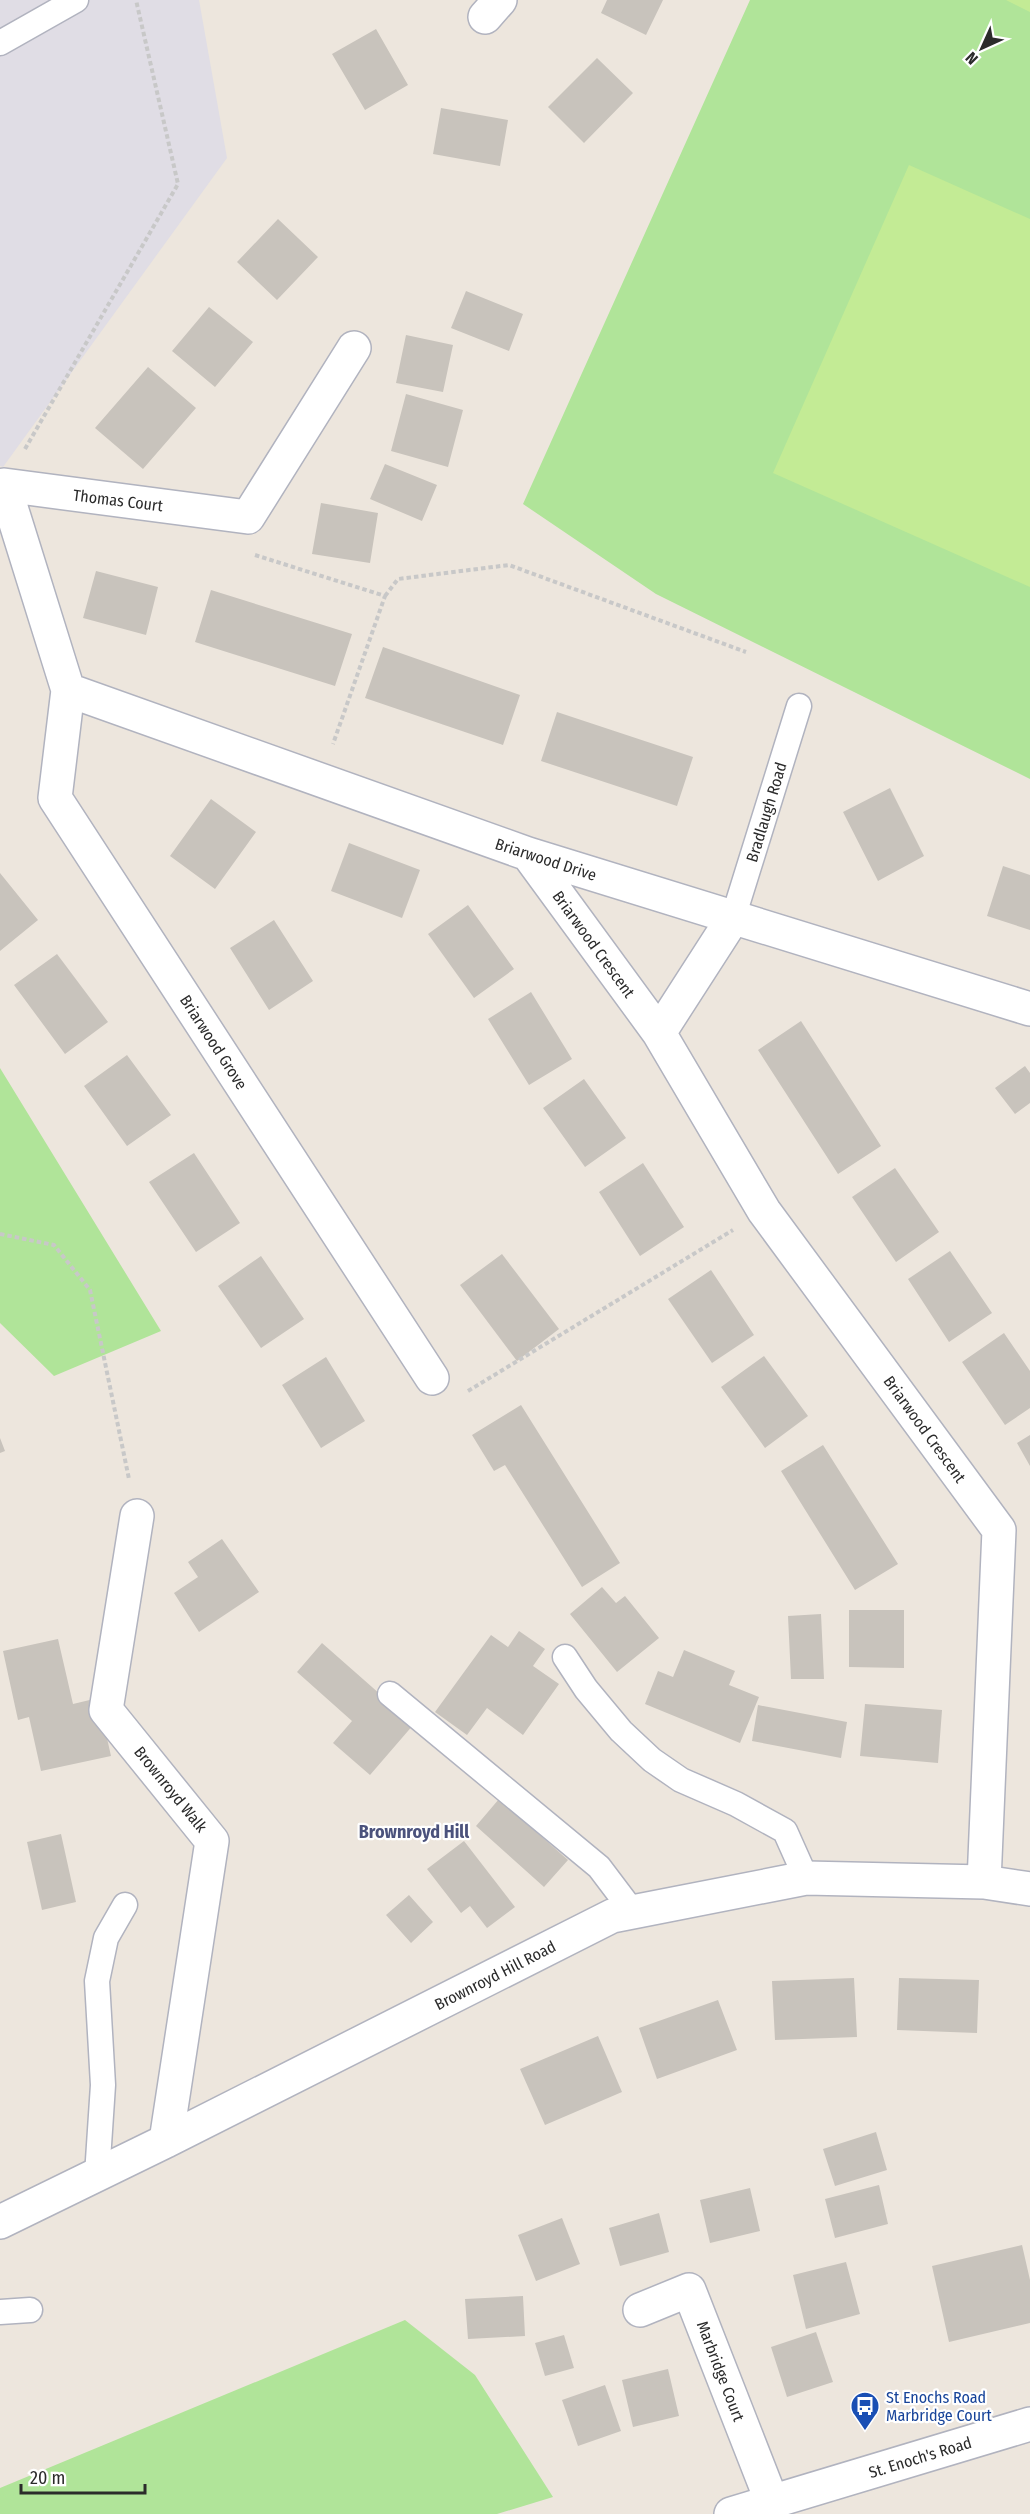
<svg xmlns="http://www.w3.org/2000/svg" width="1030" height="2514" viewBox="0 0 1030 2514" font-family="'Fira Sans Condensed',sans-serif">
  <style>
    .industrial { fill: #e0dde5 }
    .green { fill: #b0e499 }
    .pitch { fill: #c3eb95 }
    .building { fill: #c8c3bc }
    .lines { fill: none; stroke-linecap: round; stroke-linejoin: round }
    .service-casing { stroke: #b1b3bf; stroke-width: 27 }
    .minor-casing { stroke: #b1b3bf; stroke-width: 36 }
    .tertiary-casing { stroke: #b1b3bf; stroke-width: 36 }
    .path { stroke: #c8c8c8; stroke-width: 4; stroke-dasharray: 4.5 3; stroke-linecap: butt }
    .service { stroke: #fff; stroke-width: 24 }
    .minor { stroke: #fff; stroke-width: 33 }
    .tertiary { stroke: #fff; stroke-width: 33 }
    .labels { text-anchor: middle; stroke-width: 4.5; stroke-linejoin: round; paint-order: stroke }
    .street-label { font-size: 16px; fill: #2b2b2b; stroke: #fff }
    .transit-label { font-size: 16px; fill: #164399; stroke: #fff; text-anchor: start }
    .neighbourhood-label { font-size: 18px; font-weight: bold; fill: #4b527c; stroke: #fff }
  </style>
  <rect width="100%" height="100%" fill="#ede6dd"/>
  <path class="industrial" d="M 0,0 L 199,0 L 227,158 L 3,467 L 0,466 Z"/>
  <path class="green" d="M 750,0 L 1030,0 L 1030,779 L 656,594 L 523,504 Z
    M 0,1068 L 161,1331 L 54,1376 L 0,1323 Z
    M 405,2320 L 475,2375 L 553,2497 L 497,2514 L 0,2514 L 0,2488 Z"/>
  <path class="pitch" d="M 1006,0 L 1030,0 L 1030,12 Z
    M 909,165 L 1030,219 L 1030,587 L 773,473 Z"/>
  <path class="building" d="M 607,0 L 663,0 L 646,35 L 601,13 Z
    M 376,29 L 408,85 L 365,110 L 332,54 Z
    M 597,58 L 633,93 L 584,143 L 548,107 Z
    M 441,108 L 508,120 L 500,166 L 433,154 Z
    M 278,219 L 318,257 L 277,300 L 237,262 Z
    M 466,291 L 523,314 L 509,351 L 451,328 Z
    M 209,307 L 253,342 L 215,387 L 172,351 Z
    M 406,335 L 453,345 L 443,392 L 396,383 Z
    M 148,367 L 196,408 L 143,469 L 95,428 Z
    M 406,394 L 463,410 L 448,467 L 391,451 Z
    M 385,464 L 437,485 L 422,521 L 370,499 Z
    M 321,503 L 378,513 L 370,563 L 312,554 Z
    M 96,571 L 158,587 L 146,635 L 83,618 Z
    M 211,590 L 352,634 L 335,686 L 195,642 Z
    M 383,647 L 520,695 L 503,745 L 365,698 Z
    M 557,712 L 693,757 L 677,806 L 541,761 Z
    M 890,788 L 924,856 L 878,881 L 843,812 Z
    M 211,799 L 256,832 L 215,889 L 170,856 Z
    M 349,843 L 420,870 L 402,918 L 331,891 Z
    M 1003,866 L 1030,875 L 1030,930 L 987,916 Z
    M 0,873 L 38,920 L 0,951 Z
    M 468,905 L 514,969 L 474,998 L 428,934 Z
    M 274,920 L 313,981 L 269,1010 L 230,948 Z
    M 57,954 L 108,1022 L 65,1054 L 14,985 Z
    M 531,992 L 572,1059 L 529,1085 L 488,1019 Z
    M 801,1021 L 881,1146 L 838,1174 L 758,1050 Z
    M 127,1055 L 171,1115 L 127,1146 L 84,1086 Z
    M 1025,1066 L 1030,1073 L 1030,1103 L 1015,1114 L 995,1088 Z
    M 584,1079 L 626,1138 L 585,1167 L 543,1108 Z
    M 194,1153 L 240,1223 L 196,1252 L 149,1182 Z
    M 643,1163 L 684,1227 L 640,1256 L 599,1192 Z
    M 895,1168 L 939,1232 L 896,1262 L 852,1197 Z
    M 950,1251 L 992,1313 L 949,1342 L 908,1279 Z
    M 502,1254 L 559,1329 L 517,1361 L 460,1285 Z
    M 261,1256 L 304,1319 L 261,1348 L 218,1286 Z
    M 711,1270 L 754,1335 L 712,1363 L 668,1299 Z
    M 1004,1333 L 1030,1371 L 1030,1408 L 1005,1425 L 962,1362 Z
    M 764,1356 L 808,1416 L 765,1448 L 721,1387 Z
    M 326,1357 L 365,1421 L 321,1448 L 282,1385 Z
    M 521,1405 L 620,1563 L 582,1587 L 505,1465 L 494,1471 L 472,1435 Z
    M 1030,1435 L 1030,1466 L 1017,1443 Z
    M 0,1438 L 5,1451 L 0,1453 Z
    M 823,1445 L 898,1564 L 855,1590 L 781,1471 Z
    M 222,1539 L 259,1592 L 199,1632 L 174,1593 L 198,1577 L 188,1562 Z
    M 602,1587 L 616,1603 L 625,1596 L 659,1638 L 617,1672 L 570,1614 Z
    M 849,1610 L 904,1610 L 904,1668 L 849,1667 Z
    M 821,1614 L 824,1679 L 791,1679 L 788,1616 Z
    M 519,1631 L 545,1649 L 533,1666 L 559,1684 L 523,1735 L 487,1708 L 467,1735 L 435,1712 L 491,1635 L 508,1647 Z
    M 58,1639 L 73,1704 L 98,1698 L 111,1756 L 41,1771 L 29,1717 L 18,1720 L 3,1651 Z
    M 322,1643 L 414,1724 L 370,1775 L 333,1743 L 352,1721 L 297,1672 Z
    M 684,1650 L 735,1671 L 729,1685 L 759,1697 L 740,1743 L 645,1704 L 658,1671 L 673,1677 Z
    M 865,1704 L 942,1710 L 938,1763 L 860,1756 Z
    M 758,1705 L 847,1722 L 841,1758 L 752,1741 Z
    M 499,1799 L 568,1860 L 544,1887 L 476,1826 Z
    M 61,1834 L 76,1902 L 42,1910 L 27,1842 Z
    M 464,1841 L 515,1907 L 487,1928 L 470,1906 L 461,1913 L 427,1869 Z
    M 409,1895 L 433,1922 L 411,1943 L 386,1915 Z
    M 854,1978 L 857,2037 L 775,2040 L 772,1981 Z
    M 899,1978 L 979,1980 L 977,2033 L 897,2030 Z
    M 718,2000 L 737,2050 L 657,2079 L 639,2028 Z
    M 598,2036 L 622,2092 L 545,2125 L 520,2069 Z
    M 876,2132 L 887,2170 L 835,2186 L 823,2149 Z
    M 879,2185 L 888,2224 L 835,2238 L 825,2199 Z
    M 750,2188 L 760,2231 L 710,2243 L 700,2200 Z
    M 659,2213 L 669,2252 L 620,2266 L 609,2228 Z
    M 562,2218 L 580,2264 L 536,2281 L 518,2235 Z
    M 1022,2245 L 1030,2280 L 1030,2323 L 949,2342 L 932,2266 Z
    M 846,2262 L 860,2314 L 806,2329 L 793,2275 Z
    M 523,2296 L 525,2336 L 468,2339 L 465,2299 Z
    M 816,2332 L 833,2382 L 787,2397 L 771,2347 Z
    M 564,2335 L 574,2368 L 545,2376 L 535,2343 Z
    M 668,2369 L 679,2416 L 633,2427 L 622,2380 Z
    M 605,2385 L 621,2431 L 578,2446 L 562,2400 Z"/>
  <g class="lines">
    <g class="service-casing">
      <path id="service" d="M 0,43 L 76,0
        M 733,918 L 799,706
        M 565,1657 L 586,1689 L 621,1731 L 652,1760 L 681,1780 L 736,1804 L 785,1831 L 806,1878
        M 390,1694 L 599,1867 L 633,1912
        M 97,2175 L 103,2085 L 97,1981 L 106,1938 L 125,1905
        M 0,2312 L 30,2310"/>
    </g>
    <g class="minor-casing">
      <path id="minor" d="M 485,17 L 500,0
        M 354,348 L 248,517 L 4,485 L 68,690 L 55,798 L 432,1378
        M 68,690 L 528,854 L 1030,1009
        M 528,854 L 659,1033 L 764,1211 L 999,1530 L 984,1882
        M 659,1033 L 733,918
        M 137,1516 L 106,1710 L 212,1841 L 166,2141
        M 0,2222 L 166,2141 L 612,1916 L 806,1878 L 984,1882 L 1030,1889
        M 640,2310 L 689,2290 L 772,2502"/>
    </g>
    <g class="tertiary-casing">
      <path id="tertiary" d="M 731,2514 L 1030,2424"/>
    </g>
    <path class="path" d="M 25,449 L 178,184 L 136,0
      M 255,555 L 385,596 L 333,744
      M 385,596 L 398,579 L 509,565 L 746,652
      M 0,1234 L 54,1245 L 90,1290 L 129,1479
      M 468,1391 L 733,1230"/>
    <use href="#service" class="service"/>
    <use href="#minor" class="minor"/>
    <use href="#tertiary" class="tertiary"/>
  </g>
  <defs>
    <g id="bus-pin" transform="scale(1.5)"><path d="M0 17L-7.5 6A9.5 9.5 0 1 1 7.5 6Z" fill="#1a4fb4" stroke="#fff"/><path d="M-5-6H5V4H4V6H2V4H-2V6H-4V4H-5ZM-3.5-4V0h7V-4ZM-3.5 1.2v1.5H-2V1.2ZM2 1.2v1.5H3.5V1.2Z" fill="#fff"/></g>
  </defs>
  <g fill-rule="evenodd">
    <use href="#bus-pin" x="865" y="2406"/>
  </g>
  <g class="labels">
    <g class="street-label">
      <text transform="translate(118 500) rotate(7)" y="6">Thomas Court</text>
      <text transform="translate(766 812) rotate(-73)" y="6">Bradlaugh Road</text>
      <text transform="translate(546 859) rotate(18)" y="6">Briarwood Drive</text>
      <text transform="translate(594 944) rotate(54)" y="6">Briarwood Crescent</text>
      <text transform="translate(214 1042) rotate(57)" y="6">Briarwood Grove</text>
      <text transform="translate(925 1429) rotate(54)" y="6">Briarwood Crescent</text>
      <text transform="translate(171 1789) rotate(51)" y="6">Brownroyd Walk</text>
      <text transform="translate(495 1975) rotate(-27)" y="6">Brownroyd Hill Road</text>
      <text transform="translate(721 2371) rotate(69)" y="6">Marbridge Court</text>
      <text transform="translate(920 2457) rotate(-17)" y="6">St. Enoch's Road</text>
    </g>
    <g class="transit-label">
      <text x="886" y="2403">St Enochs Road<tspan x="886" dy="18">Marbridge Court</tspan></text>
    </g>
    <g class="neighbourhood-label">
      <text x="414" y="1838">Brownroyd Hill</text>
    </g>
  </g>
  <g transform="translate(982 48) rotate(225)" stroke="#ffffff" stroke-width="4.5" paint-order="stroke">
  <path d="M0-4.5L10 22L0 15L-10 22Z" fill="#2b2b2b"/>
  <text y="-9" font-size="16" font-weight="bold" text-anchor="middle" fill="#2b2b2b">N</text>
  </g>
  <path d="M21 2484v9h124v-9" fill="none" stroke="#2b2b2b" stroke-width="3"/>
  <text x="30" y="2484" font-size="18" fill="#2b2b2b" stroke="#ffffff" stroke-width="4.5" paint-order="stroke">20 m</text>
</svg>
